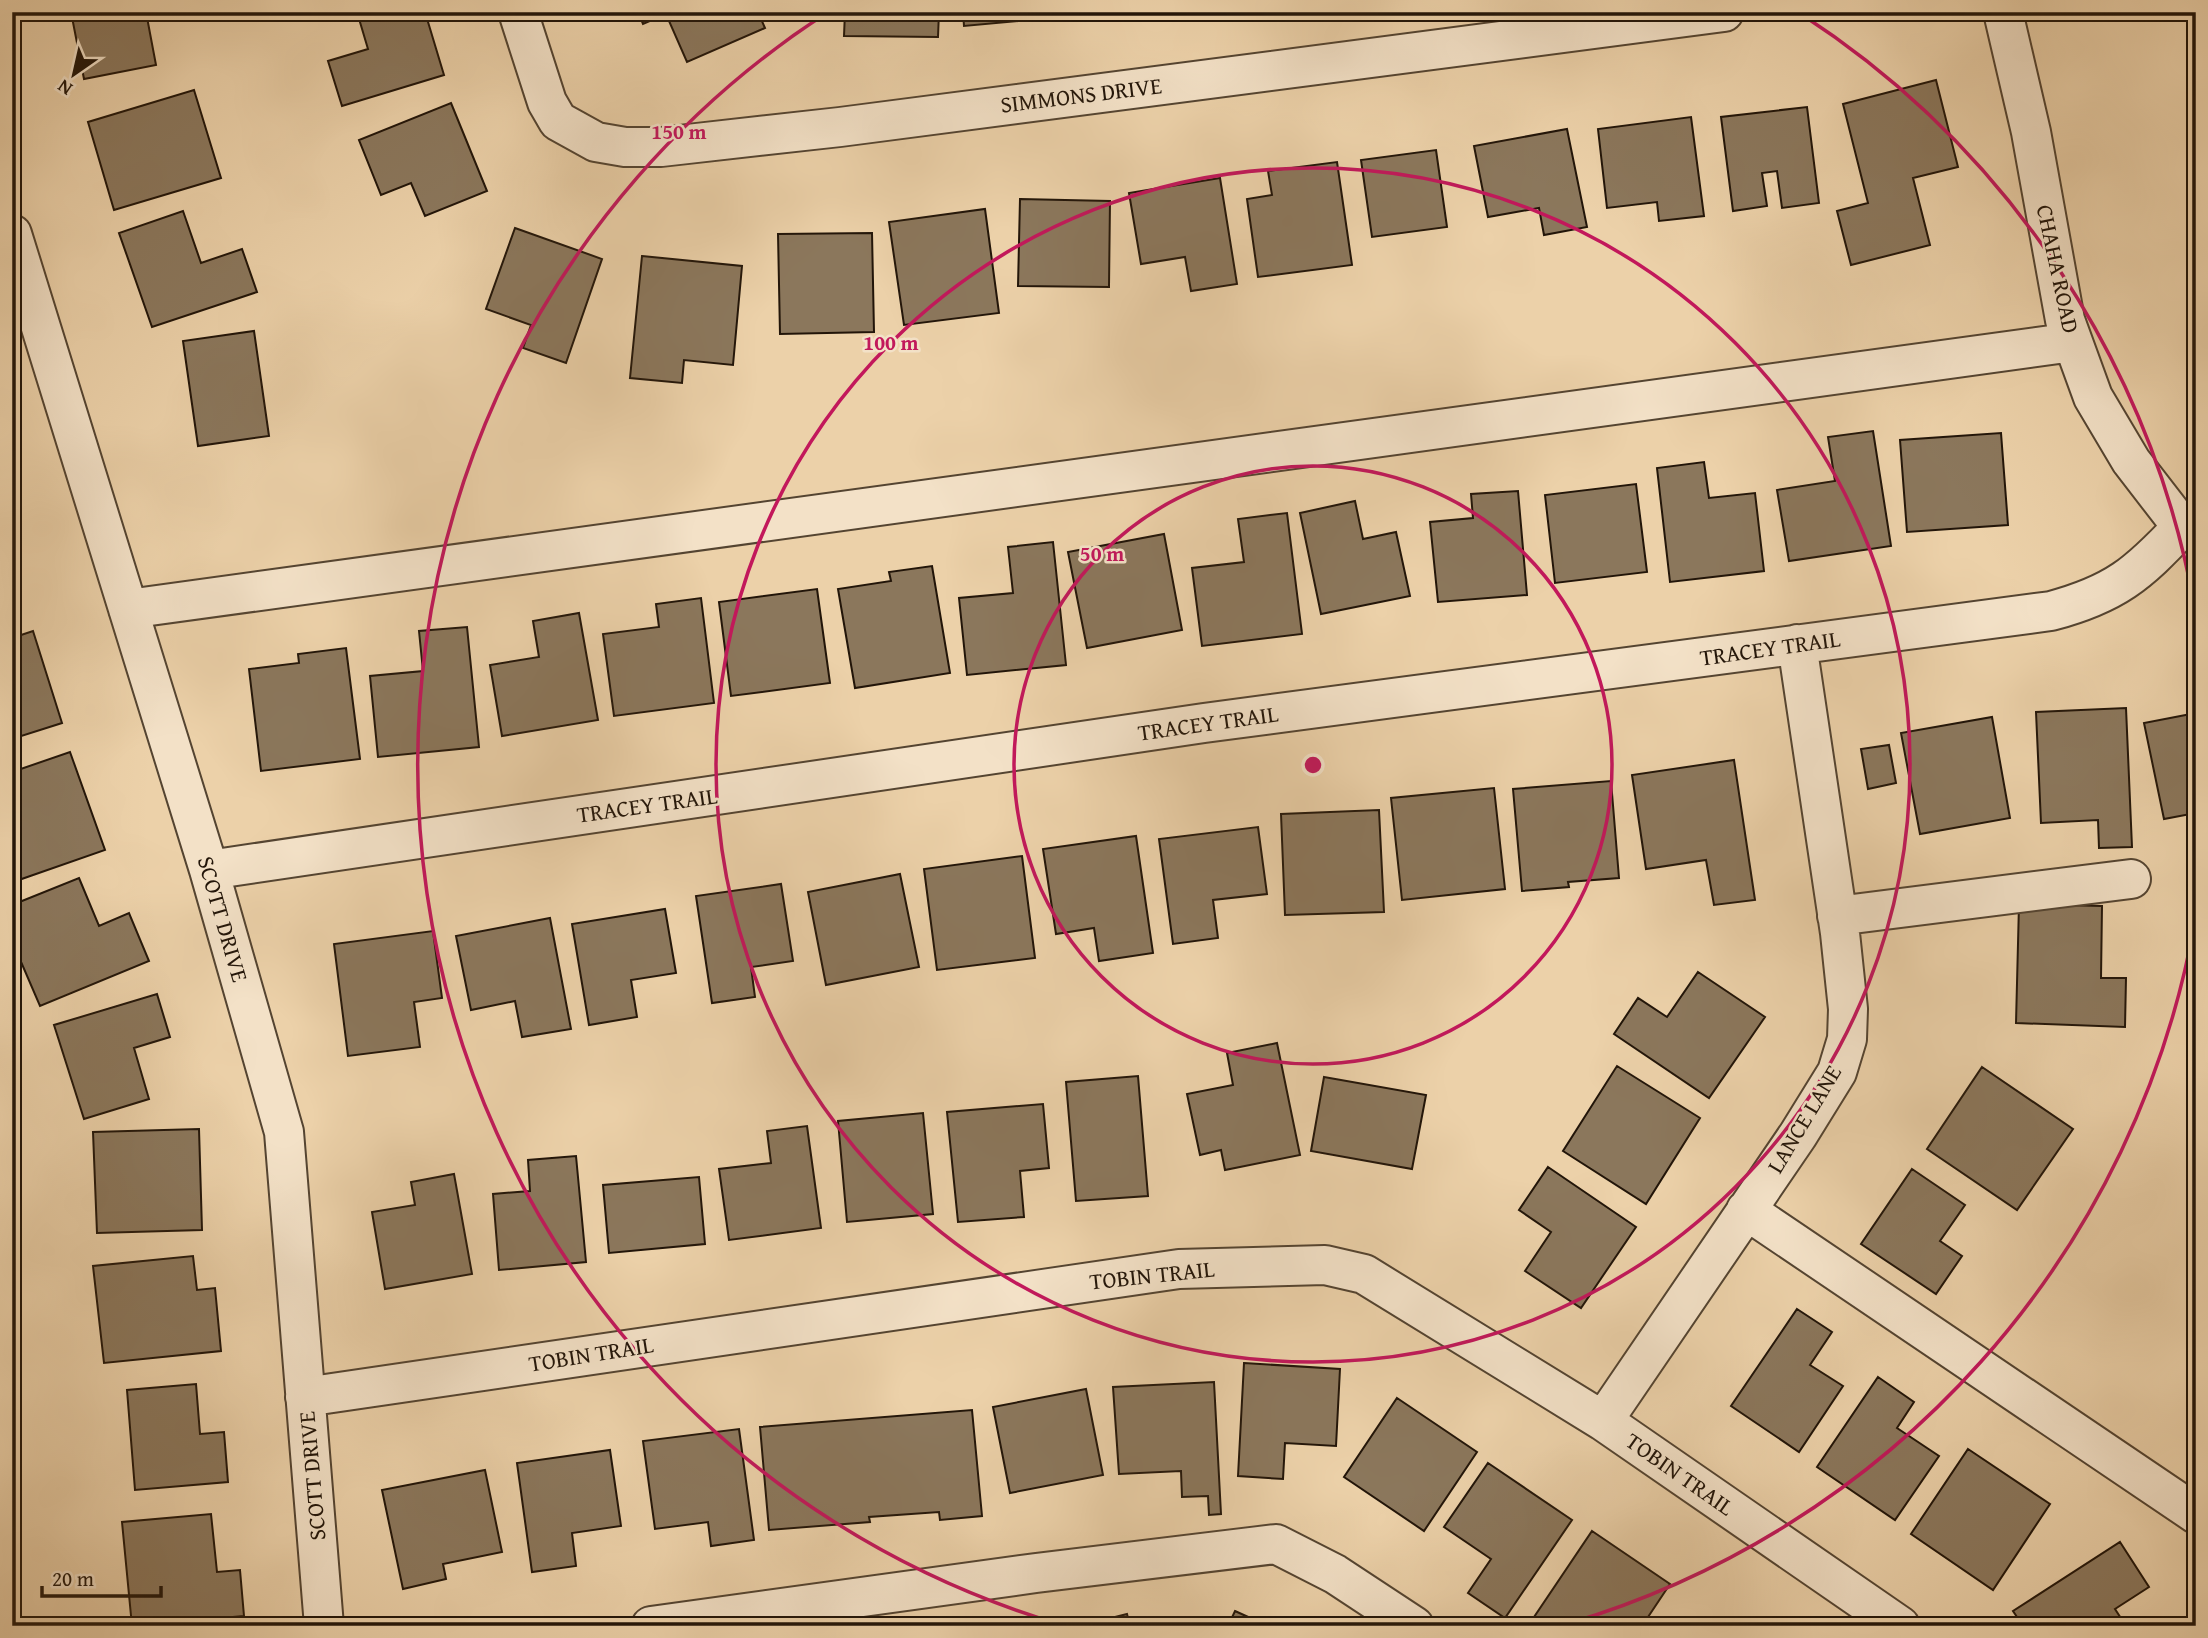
<svg xmlns="http://www.w3.org/2000/svg" width="2208" height="1638" viewBox="0 0 2208 1638" font-family="'Gentium Book Plus',serif">
  <style>
    .building { fill: #8b775c; stroke: #221509; stroke-width: 2 }
    .lines { fill: none; stroke-linecap: round; stroke-linejoin: round }
    .minor-casing { stroke: #544431; stroke-width: 42 }
    .minor { stroke: #f3e1c7; stroke-width: 38 }
    .ring { fill: none; stroke: #c2185b; stroke-width: 3.5 }
    .labels { text-anchor: middle; stroke-width: 5; stroke-linejoin: round; paint-order: stroke }
    .street-label { font-size: 23px; fill: #221509; stroke: #f3e1c7 }
    .centre { fill: #c2185b; stroke: #f3e1c7; stroke-width: 3.5 }
    .ring-label { font-size: 21px; text-anchor: middle; font-weight: bold; fill: #c2185b; stroke: #f3e1c7; stroke-width: 5; stroke-linejoin: round; paint-order: stroke }
  </style>
  <rect width="100%" height="100%" fill="#ecd1a9"/>
  <filter id="stains"><feTurbulence type="fractalNoise" baseFrequency=".00286" numOctaves="4"/><feColorMatrix values="0 0 0 0 .2 0 0 0 0 .09 0 0 0 0 .02 0 0 0 .5 -.17"/></filter>
  <radialGradient id="worn" r=".72"><stop offset=".6" stop-color="#630" stop-opacity="0"/><stop offset="1" stop-color="#630" stop-opacity=".3"/></radialGradient>
  <path class="building" d="M 71,12 L 146,12 L 156,65 L 84,79 Z
    M 357,12 L 425,12 L 444,75 L 342,106 L 328,61 L 368,49 Z
    M 638,12 L 758,12 L 765,28 L 687,62 L 666,14 L 643,24 Z
    M 845,12 L 939,12 L 938,37 L 844,36 Z
    M 963,12 L 1061,12 L 1061,17 L 964,26 Z
    M 1936,80 L 1958,167 L 1913,178 L 1930,245 L 1851,265 L 1837,211 L 1868,203 L 1843,104 Z
    M 194,90 L 221,178 L 114,210 L 88,122 Z
    M 451,103 L 487,191 L 425,216 L 411,183 L 381,195 L 359,140 Z
    M 1807,107 L 1819,203 L 1782,208 L 1777,171 L 1762,173 L 1767,206 L 1733,211 L 1721,117 Z
    M 1691,117 L 1704,216 L 1659,221 L 1657,202 L 1607,208 L 1598,129 Z
    M 1567,129 L 1587,227 L 1544,235 L 1539,208 L 1488,217 L 1474,146 Z
    M 1436,150 L 1447,227 L 1372,237 L 1361,160 Z
    M 1337,162 L 1352,265 L 1258,277 L 1247,199 L 1272,195 L 1268,171 Z
    M 1220,178 L 1237,284 L 1191,291 L 1185,257 L 1141,264 L 1129,193 Z
    M 1020,199 L 1110,201 L 1109,287 L 1018,286 Z
    M 985,209 L 999,313 L 904,325 L 889,222 Z
    M 183,211 L 201,263 L 242,249 L 257,292 L 152,327 L 119,233 Z
    M 515,228 L 602,259 L 566,363 L 523,348 L 531,325 L 486,309 Z
    M 872,233 L 874,332 L 780,334 L 778,234 Z
    M 642,256 L 742,266 L 733,365 L 684,360 L 682,383 L 630,378 Z
    M 254,331 L 269,436 L 198,446 L 183,341 Z
    M 1873,431 L 1891,546 L 1789,561 L 1777,490 L 1835,481 L 1828,437 Z
    M 2001,433 L 2008,525 L 1907,532 L 1900,440 Z
    M 1704,462 L 1709,498 L 1755,493 L 1764,571 L 1670,582 L 1657,468 Z
    M 1636,484 L 1647,572 L 1555,583 L 1545,495 Z
    M 1518,491 L 1527,595 L 1438,602 L 1430,522 L 1473,518 L 1471,494 Z
    M 1355,501 L 1363,539 L 1396,532 L 1410,596 L 1321,614 L 1300,513 Z
    M 1287,513 L 1302,634 L 1202,646 L 1192,568 L 1244,562 L 1238,519 Z
    M 1164,534 L 1182,630 L 1087,648 L 1068,552 Z
    M 1053,542 L 1066,665 L 967,675 L 959,598 L 1013,593 L 1008,547 Z
    M 932,566 L 950,673 L 855,688 L 838,589 L 891,581 L 889,572 Z
    M 817,589 L 830,683 L 731,696 L 719,602 Z
    M 701,598 L 714,703 L 614,716 L 603,634 L 659,627 L 656,604 Z
    M 579,613 L 598,720 L 502,736 L 490,665 L 539,657 L 533,621 Z
    M 467,627 L 479,747 L 378,757 L 370,676 L 423,671 L 419,631 Z
    M 33,631 L 62,723 L 12,739 L 12,638 Z
    M 346,648 L 360,759 L 261,771 L 249,669 L 299,663 L 298,654 Z
    M 2126,708 L 2132,847 L 2099,848 L 2098,820 L 2041,823 L 2036,712 Z
    M 2196,713 L 2196,813 L 2164,819 L 2144,723 Z
    M 1992,717 L 2010,818 L 1920,834 L 1901,733 Z
    M 1889,745 L 1896,783 L 1868,789 L 1861,749 Z
    M 70,752 L 105,850 L 13,882 L 12,772 Z
    M 1734,760 L 1755,900 L 1714,905 L 1706,860 L 1646,869 L 1632,775 Z
    M 1611,781 L 1619,878 L 1568,882 L 1569,887 L 1522,891 L 1513,789 Z
    M 1494,788 L 1505,889 L 1402,900 L 1391,798 Z
    M 1379,810 L 1384,912 L 1285,915 L 1281,814 Z
    M 1258,827 L 1267,894 L 1213,900 L 1218,938 L 1173,944 L 1159,839 Z
    M 1136,836 L 1153,953 L 1099,961 L 1094,928 L 1056,934 L 1043,849 Z
    M 1022,856 L 1035,958 L 937,970 L 924,869 Z
    M 900,874 L 919,967 L 826,985 L 808,892 Z
    M 79,878 L 99,926 L 129,913 L 149,961 L 40,1006 L 12,941 L 12,905 Z
    M 781,884 L 793,961 L 751,967 L 755,997 L 712,1003 L 696,896 Z
    M 2019,904 L 2102,906 L 2101,978 L 2126,978 L 2125,1027 L 2016,1023 Z
    M 665,909 L 676,973 L 631,980 L 637,1017 L 589,1025 L 572,924 Z
    M 550,918 L 571,1029 L 522,1037 L 515,1001 L 471,1010 L 456,936 Z
    M 433,931 L 442,998 L 414,1002 L 420,1047 L 348,1056 L 334,944 Z
    M 1698,972 L 1765,1017 L 1709,1098 L 1614,1034 L 1638,998 L 1667,1017 Z
    M 157,994 L 170,1037 L 134,1048 L 149,1099 L 84,1119 L 54,1025 Z
    M 1277,1043 L 1300,1155 L 1225,1170 L 1221,1150 L 1200,1155 L 1187,1094 L 1233,1085 L 1227,1053 Z
    M 1617,1066 L 1700,1118 L 1646,1204 L 1563,1151 Z
    M 1982,1067 L 2073,1129 L 2017,1210 L 1927,1149 Z
    M 1138,1076 L 1148,1196 L 1076,1201 L 1066,1082 Z
    M 1324,1077 L 1426,1095 L 1412,1169 L 1311,1151 Z
    M 1043,1104 L 1049,1168 L 1020,1171 L 1024,1217 L 958,1222 L 947,1112 Z
    M 923,1113 L 933,1214 L 847,1222 L 838,1121 Z
    M 807,1126 L 821,1228 L 729,1240 L 719,1169 L 771,1163 L 767,1131 Z
    M 199,1129 L 202,1230 L 97,1233 L 93,1132 Z
    M 576,1156 L 586,1262 L 499,1270 L 493,1194 L 530,1191 L 528,1160 Z
    M 1548,1167 L 1636,1227 L 1581,1308 L 1525,1271 L 1551,1232 L 1519,1210 Z
    M 1912,1169 L 1965,1205 L 1940,1241 L 1962,1256 L 1936,1294 L 1861,1244 Z
    M 454,1174 L 472,1274 L 385,1289 L 372,1212 L 415,1205 L 411,1182 Z
    M 699,1177 L 705,1244 L 609,1253 L 603,1185 Z
    M 193,1256 L 197,1290 L 215,1288 L 221,1351 L 104,1363 L 93,1266 Z
    M 1797,1309 L 1832,1332 L 1810,1365 L 1843,1386 L 1799,1452 L 1731,1406 Z
    M 1244,1363 L 1340,1369 L 1336,1446 L 1285,1443 L 1283,1479 L 1238,1476 Z
    M 1878,1377 L 1914,1402 L 1897,1428 L 1939,1456 L 1895,1520 L 1817,1467 Z
    M 1214,1382 L 1221,1514 L 1209,1515 L 1208,1496 L 1182,1497 L 1181,1471 L 1119,1474 L 1113,1387 Z
    M 196,1384 L 200,1434 L 224,1432 L 228,1482 L 135,1490 L 127,1390 Z
    M 1086,1389 L 1103,1475 L 1010,1493 L 993,1407 Z
    M 1397,1398 L 1477,1452 L 1424,1531 L 1344,1477 Z
    M 972,1410 L 982,1516 L 940,1520 L 939,1512 L 869,1517 L 870,1522 L 769,1530 L 760,1427 Z
    M 739,1429 L 754,1540 L 711,1546 L 708,1522 L 655,1529 L 643,1441 Z
    M 1968,1449 L 2050,1504 L 1993,1590 L 1911,1534 Z
    M 610,1450 L 621,1526 L 572,1533 L 576,1566 L 532,1572 L 517,1463 Z
    M 1488,1463 L 1572,1520 L 1505,1618 L 1468,1593 L 1491,1559 L 1444,1527 Z
    M 485,1470 L 502,1552 L 443,1564 L 446,1579 L 403,1589 L 382,1490 Z
    M 211,1514 L 217,1572 L 240,1570 L 244,1616 L 132,1626 L 122,1522 Z
    M 1592,1531 L 1670,1584 L 1642,1626 L 1528,1626 Z
    M 2120,1542 L 2149,1587 L 2115,1609 L 2126,1626 L 2023,1626 L 2013,1611 Z
    M 1235,1611 L 1268,1626 L 1228,1626 Z
    M 1127,1614 L 1130,1626 L 1087,1626 L 1087,1624 Z"/>
  <g class="lines">
    <g class="minor-casing">
      <path id="minor" d="M 518,12 L 547,102 L 558,121 L 596,142 L 625,147 L 661,147 L 840,127 L 1724,12
        M 2003,12 L 2031,132 L 2065,320 L 2093,397 L 2131,461 L 2182,527 L 2196,532
        M 12,234 L 209,870 L 284,1132 L 324,1626
        M 128,609 L 2073,342
        M 209,870 L 1204,723 L 2051,611 C 2115,594 2138,574 2182,527
        M 1837,916 L 2131,879
        M 1746,1210 L 2196,1514
        M 305,1397 L 1179,1269 L 1325,1265 L 1364,1274 L 1603,1421 L 1900,1626
        M 1603,1421 L 1798,1135 L 1837,1072 L 1847,1039 L 1848,1009 L 1840,933 L 1797,644
        M 651,1626 L 1036,1573 L 1276,1544 L 1335,1574 L 1414,1626"/>
    </g>
    <use href="#minor" class="minor"/>
  </g>
  <g class="ring">
    <circle cx="1313" cy="765" r="299"/>
    <circle cx="1313" cy="765" r="597"/>
    <path d="M2195 921A896 896 0 0 1 1567 1624M1059 1624A896 896 0 0 1 825 14M1801 14A896 896 0 0 1 2195 609"/>
  </g>
  <g class="labels">
    <g class="street-label">
      <text transform="translate(1081 95) rotate(-7)" y="8">SIMMONS DRIVE</text>
      <text transform="translate(2058 269) rotate(78)" y="8">CHAHA ROAD</text>
      <text transform="translate(1770 648) rotate(-8)" y="8">TRACEY TRAIL</text>
      <text transform="translate(1208 723) rotate(-8)" y="8">TRACEY TRAIL</text>
      <text transform="translate(647 805) rotate(-8)" y="8">TRACEY TRAIL</text>
      <text transform="translate(223 919) rotate(74)" y="8">SCOTT DRIVE</text>
      <text transform="translate(1804 1119) rotate(-59)" y="8">LANCE LANE</text>
      <text transform="translate(1152 1275) rotate(-6)" y="8">TOBIN TRAIL</text>
      <text transform="translate(591 1354) rotate(-9)" y="8">TOBIN TRAIL</text>
      <text transform="translate(1680 1474) rotate(35)" y="8">TOBIN TRAIL</text>
      <text transform="translate(312 1476) rotate(-95)" y="8">SCOTT DRIVE</text>
    </g>
  </g>
  <circle cx="1313" cy="765" r="10" class="centre"/>
  <g class="ring-label">
    <text x="679" y="139">150 m</text>
    <text x="891" y="350">100 m</text>
    <text x="1102" y="561">50 m</text>
  </g>
  <rect width="2208" height="1638" fill="none" stroke="#ecd1a9" stroke-width="42"/>
  <rect x="14" y="14" width="2180" height="1610" fill="none" stroke="#221509" stroke-width="3.5"/>
  <rect x="21" y="21" width="2166" height="1596" fill="none" stroke="#221509" stroke-width="2"/>
  <g transform="translate(74 74) rotate(214)" stroke="#f3e1c7" stroke-width="5" paint-order="stroke">
  <path d="M0-5L12 26L0 18L-12 26Z" fill="#221509"/>
  <text y="-10" font-size="19" font-weight="bold" text-anchor="middle" fill="#221509">N</text>
  </g>
  <path d="M42 1586v10h119v-10" fill="none" stroke="#221509" stroke-width="3.5"/>
  <text x="52" y="1586" font-size="21" fill="#221509" stroke="#f3e1c7" stroke-width="5" paint-order="stroke">20 m</text>
  <rect width="100%" height="100%" filter="url(#stains)"/>
  <rect width="100%" height="100%" fill="url(#worn)"/>
</svg>
